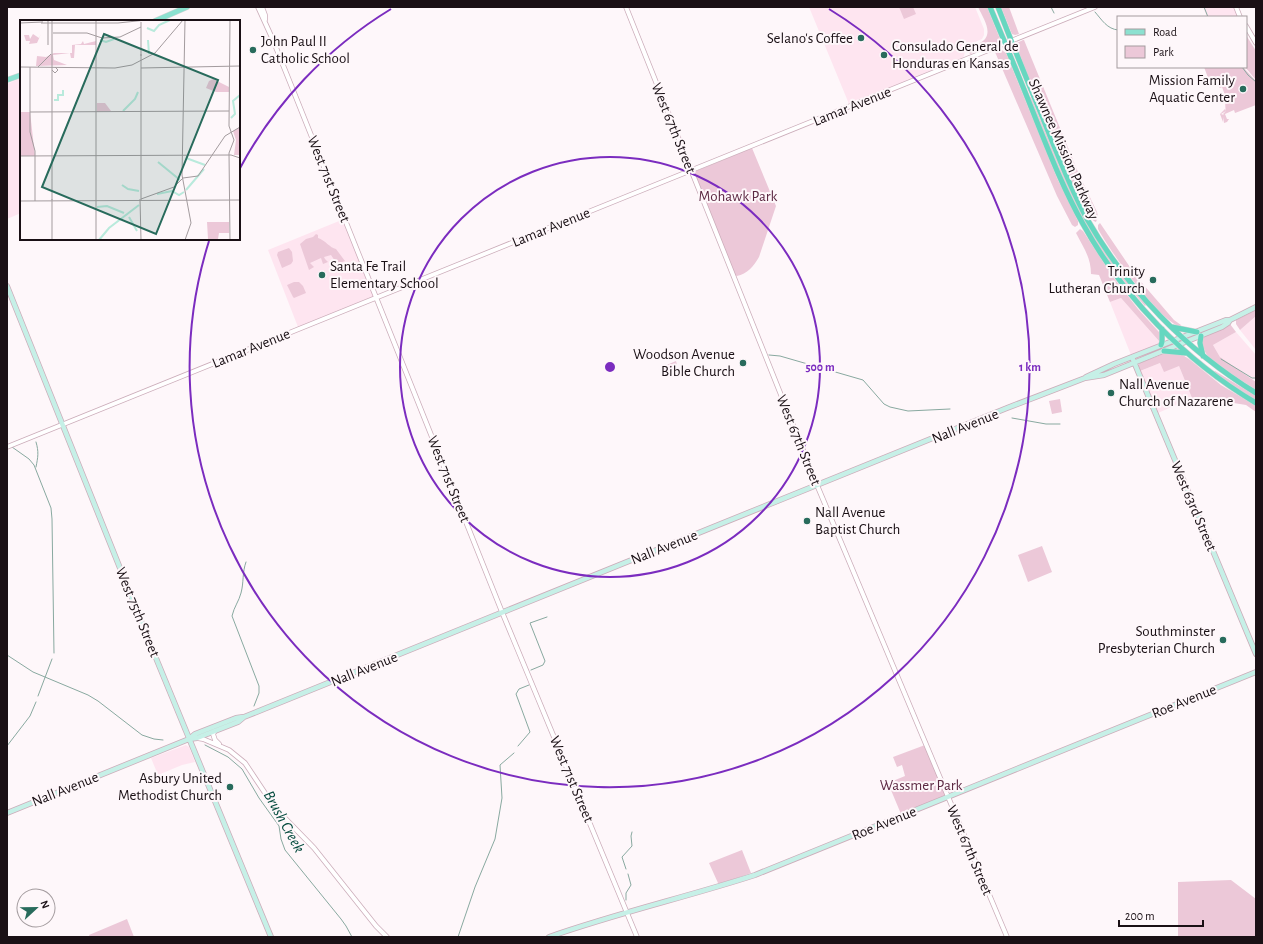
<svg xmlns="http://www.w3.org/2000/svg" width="1263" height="944" viewBox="0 0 1263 944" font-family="'Alegreya Sans',sans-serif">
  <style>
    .built { fill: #fee5f0 }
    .green { fill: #ecc8d8 }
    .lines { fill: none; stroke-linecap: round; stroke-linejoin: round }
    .stream { stroke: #89a9a0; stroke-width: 1 }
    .tertiary-casing { stroke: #ccadba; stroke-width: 5.5 }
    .secondary-casing { stroke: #ccadba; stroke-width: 6 }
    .primary-casing { stroke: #d6d4d5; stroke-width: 6 }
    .trunk-casing { stroke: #d6d4d5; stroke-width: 6 }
    .tertiary { stroke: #fff; stroke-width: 4 }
    .secondary { stroke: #c6f0e7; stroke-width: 4.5 }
    .primary { stroke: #8ce1d0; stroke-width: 5 }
    .trunk { stroke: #66d7c0; stroke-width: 5 }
    .ring { fill: none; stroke: #7b2cbf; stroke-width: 2 }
    .poi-dot { fill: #286b5c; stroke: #fef7fa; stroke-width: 1.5 }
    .labels { text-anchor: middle; stroke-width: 4; stroke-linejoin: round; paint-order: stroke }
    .poi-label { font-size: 15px; fill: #1a1015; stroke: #fef7fa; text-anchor: end }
    .street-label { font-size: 15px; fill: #1a1015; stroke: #fef7fa }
    .park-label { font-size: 15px; fill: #5c2842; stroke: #fef7fa }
    .water-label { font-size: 16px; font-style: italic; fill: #054b3e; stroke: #fef7fa }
    .inset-river { fill: none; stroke: #b9eadc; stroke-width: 2 }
    .inset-road { fill: none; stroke: #a39b9e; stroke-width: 1 }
    .view { fill: #286b5c; fill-opacity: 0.15; stroke: #286b5c; stroke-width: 2 }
    .inset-edge { fill: none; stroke: #1a1015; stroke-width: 2 }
    .centre { fill: #7b2cbf; stroke: #fef7fa; stroke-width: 2 }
    .ring-label { font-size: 12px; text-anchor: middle; font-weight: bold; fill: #7b2cbf; stroke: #fef7fa; stroke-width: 4; stroke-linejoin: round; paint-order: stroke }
  </style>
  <rect width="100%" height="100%" fill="#fef7fa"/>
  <path class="built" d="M 809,7 L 975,7 L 984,29 L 984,35 L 982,39 L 966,46 L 964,56 L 962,58 L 849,104 Z
    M 1203,7 L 1234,7 L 1239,17 L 1207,17 Z
    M 21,78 L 21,213 L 7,219 L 7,84 Z
    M 344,219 L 375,296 L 298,327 L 268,250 Z
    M 1121,298 L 1159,341 L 1159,343 L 1158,344 L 1131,355 L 1110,302 Z
    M 1256,316 L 1256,350 L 1240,330 Z
    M 1236,332 L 1256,355 L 1256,377 L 1253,380 L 1220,357 L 1213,345 Z
    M 1160,363 L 1179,366 L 1192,398 L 1158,413 L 1140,371 Z
    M 186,745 L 189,747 L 195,762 L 182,765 L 158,775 L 151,758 Z"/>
  <path class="green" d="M 899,7 L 913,7 L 916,14 L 904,19 Z
    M 978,7 L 987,7 L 1000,39 L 996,44 L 970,54 L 968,51 C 970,47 973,46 978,44 C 996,36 984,20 978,7 Z
    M 1001,7 L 1009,7 L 1019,34 L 1015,35 L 1012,34 Z
    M 1246,35 L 1256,51 L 1256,80 L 1245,67 L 1246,67 Z
    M 1023,40 L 1024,40 L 1078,172 L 1097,212 L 1098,217 L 1096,222 C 1081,218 1027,71 1017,48 L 1017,43 Z
    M 1002,50 L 1006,53 L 1057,178 L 1078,221 L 1078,225 L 1075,227 L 1072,225 L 1057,196 L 995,52 Z
    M 1204,67 L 1243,67 L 1256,81 L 1256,105 L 1235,113 L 1234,110 L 1225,114 L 1227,119 L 1229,119 L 1227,122 L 1224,123 L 1223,117 L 1223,122 L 1220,114 L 1225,109 L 1226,111 L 1221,114 L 1224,115 L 1223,114 L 1228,109 L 1226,111 C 1225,108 1225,101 1226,98 L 1222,87 L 1220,88 L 1218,86 L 1211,86 Z
    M 1029,97 L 1031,97 L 1061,170 L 1084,217 L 1146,305 L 1145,306 C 1111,268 1083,225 1063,179 C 1051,152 1040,124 1029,97 Z
    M 752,148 L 776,206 L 759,257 C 754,266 747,274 737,276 L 735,275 L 695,174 L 696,171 Z
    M 1100,223 L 1136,276 L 1174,320 L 1181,325 L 1180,327 C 1158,319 1110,251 1098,229 L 1098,225 Z
    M 1080,229 L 1083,231 L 1113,277 L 1138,309 L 1159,332 L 1161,336 L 1159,337 L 1159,341 L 1121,298 L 1110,302 L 1099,275 L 1091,274 C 1091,257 1083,247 1076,233 Z
    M 316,234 L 318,235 L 318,238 C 325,240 330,248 336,249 L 345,261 L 337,264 L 331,255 L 324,257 L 325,259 L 328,262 L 323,264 L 321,258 L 310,263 L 314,267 L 309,270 L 300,244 L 306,239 L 313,237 Z
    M 289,248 L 292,252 L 293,261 L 291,264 L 282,268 L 277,255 L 278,252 Z
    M 294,282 L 299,282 L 303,286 L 306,293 L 294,298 L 293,297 L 287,285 Z
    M 1256,310 L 1256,316 L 1240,330 L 1236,324 L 1236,320 Z
    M 1230,324 L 1236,332 L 1213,345 L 1220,357 L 1256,382 L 1256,390 C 1241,380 1219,367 1207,355 C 1204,351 1203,345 1202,340 L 1204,336 Z
    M 1166,353 L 1181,354 L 1189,359 L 1221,385 L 1256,406 L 1256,412 L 1246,405 L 1197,397 L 1192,398 L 1179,366 L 1164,372 L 1160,363 L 1140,371 L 1138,365 L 1140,363 Z
    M 676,361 L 677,365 L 674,370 L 667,373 L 663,370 L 662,367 Z
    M 1215,371 L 1256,396 L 1256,401 L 1214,372 Z
    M 1060,399 L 1062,412 L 1052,414 L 1049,401 Z
    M 1042,546 L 1052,572 L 1028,582 L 1018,555 Z
    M 925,745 L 945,793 L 944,796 L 901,814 L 888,783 L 905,776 L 902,765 L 897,767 L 893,757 Z
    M 742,850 L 751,873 L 720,884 L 718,883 L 709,863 Z
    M 1231,880 L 1256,899 L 1255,937 L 1178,937 L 1178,882 Z
    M 127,919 L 134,937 L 90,937 L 89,935 Z"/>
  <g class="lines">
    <path class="stream" d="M 1051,7 L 1054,13
      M 1204,7 L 1208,17
      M 1095,12 C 1102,20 1107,29 1118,30
      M 1242,67 L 1248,75 L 1256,82
      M 769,355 L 780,356 L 863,380 L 884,404 L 890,407 L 908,411 L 950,409
      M 1221,359 L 1252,378 L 1256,378
      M 1012,418 L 1046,424 L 1060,424
      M 7,443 L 7,444
      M 12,447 L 29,459 L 34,465 L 51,508 L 52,519 L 54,653
      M 36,467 C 38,457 39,452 36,442
      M 246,562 C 242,573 244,582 241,593 C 239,601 234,607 232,616 L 259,686 L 259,693 L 254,706
      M 7,655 L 33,672 L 88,695 L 98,701 L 142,735 L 154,739 L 163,740
      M 531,670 L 543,665 L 545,661 L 530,623 L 547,617
      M 38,696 L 52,659
      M 205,745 L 228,757 L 242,769 L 259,798 L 279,826 L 281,839 L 285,850 L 341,919 L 346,926 L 352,937
      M 7,746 L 30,716 L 36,702
      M 518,746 L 530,732 L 516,694 L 519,689 L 529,685
      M 626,869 L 622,857 L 632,846 L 631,836 L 632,832
      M 626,900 L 626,893 L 631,885 L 628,874
      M 458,937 L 475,887 L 495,839 L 502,798 L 500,765 L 514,753"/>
    <g class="tertiary-casing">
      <path id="tertiary" d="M 258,7 L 273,40 L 502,612 L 637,937
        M 262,7 L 265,15 L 265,20
        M 626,7 L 817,485 L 1007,937
        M 1236,7 L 1240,17
        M 1246,26 L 1256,43
        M 7,447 L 1095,7
        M 215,731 L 213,734 L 215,740 L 219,744
        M 197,738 L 203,739 L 229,750 L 245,763 L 275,808 L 314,848 L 376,926 L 387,937"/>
    </g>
    <g class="secondary-casing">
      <path id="secondary" d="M 7,286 L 158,663 L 271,937
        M 1132,357 L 1256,654
        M 1086,377 L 1114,364 L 1226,320 L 1230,320 L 1256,307
        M 189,739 L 195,734 L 236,718 L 243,717
        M 7,813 L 189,739 L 197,738 L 238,722 L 244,717 L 1007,408 L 1085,378 L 1104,375 L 1222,327 L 1228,323 L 1230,320
        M 549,937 C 617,913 687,897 755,875 L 1256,672"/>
    </g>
    <g class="primary-casing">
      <path id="primary" d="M 155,21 L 187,7
        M 7,80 L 21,75"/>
    </g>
    <g class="trunk-casing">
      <path id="trunk" d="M 990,7 C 1006,45 1022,84 1037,122 C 1051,157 1065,192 1083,224 C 1124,298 1184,360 1256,403
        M 998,7 C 1012,43 1027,80 1042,116 C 1056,151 1069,186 1087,219 C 1127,289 1187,351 1256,393
        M 1172,327 L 1197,332
        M 1201,336 L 1200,343 L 1203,356
        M 1161,345 L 1162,342 L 1162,329
        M 1164,351 L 1186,353"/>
    </g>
    <use href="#tertiary" class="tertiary"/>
    <use href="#secondary" class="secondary"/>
    <use href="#primary" class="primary"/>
    <use href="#trunk" class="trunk"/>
  </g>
  <g class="ring">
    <circle cx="610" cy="367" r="210"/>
    <path d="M239 170A420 420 0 0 1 391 9M829 9A420 420 0 1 1 209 241"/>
  </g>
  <g class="poi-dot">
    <circle cx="861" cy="38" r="4"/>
    <circle cx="253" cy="50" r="4"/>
    <circle cx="884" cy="55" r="4"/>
    <circle cx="1243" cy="89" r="4"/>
    <circle cx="322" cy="275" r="4"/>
    <circle cx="1153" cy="280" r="4"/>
    <circle cx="743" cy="363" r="4"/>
    <circle cx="1111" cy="393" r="4"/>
    <circle cx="807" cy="521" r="4"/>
    <circle cx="1223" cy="640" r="4"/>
    <circle cx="230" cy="787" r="4"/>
  </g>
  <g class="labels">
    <g class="poi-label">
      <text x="853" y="43">Selano's Coffee</text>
      <text x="261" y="46" text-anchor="start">John Paul II<tspan x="261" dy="17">Catholic School</tspan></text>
      <text x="892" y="51" text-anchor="start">Consulado General de<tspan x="892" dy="17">Honduras en Kansas</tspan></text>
      <text x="1235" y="85">Mission Family<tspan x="1235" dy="17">Aquatic Center</tspan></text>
      <text x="330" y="271" text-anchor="start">Santa Fe Trail<tspan x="330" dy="17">Elementary School</tspan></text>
      <text x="1145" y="276">Trinity<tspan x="1145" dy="17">Lutheran Church</tspan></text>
      <text x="735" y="359">Woodson Avenue<tspan x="735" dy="17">Bible Church</tspan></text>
      <text x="1119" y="389" text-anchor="start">Nall Avenue<tspan x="1119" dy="17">Church of Nazarene</tspan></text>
      <text x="815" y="517" text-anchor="start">Nall Avenue<tspan x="815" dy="17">Baptist Church</tspan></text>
      <text x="1215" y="636">Southminster<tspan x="1215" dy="17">Presbyterian Church</tspan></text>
      <text x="222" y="783">Asbury United<tspan x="222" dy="17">Methodist Church</tspan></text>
    </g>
    <g class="street-label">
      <text transform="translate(852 106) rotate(-22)" y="5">Lamar Avenue</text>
      <text transform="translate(674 128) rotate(68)" y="5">West 67th Street</text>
      <text transform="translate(1064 149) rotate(66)" y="5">Shawnee Mission Parkway</text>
      <text transform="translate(329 179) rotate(68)" y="5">West 71st Street</text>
      <text transform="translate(551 227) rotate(-22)" y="5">Lamar Avenue</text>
      <text transform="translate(251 348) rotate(-22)" y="5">Lamar Avenue</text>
      <text transform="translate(965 426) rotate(-22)" y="5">Nall Avenue</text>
      <text transform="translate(799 440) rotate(68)" y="5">West 67th Street</text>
      <text transform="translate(449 479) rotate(68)" y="5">West 71st Street</text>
      <text transform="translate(1194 506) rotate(67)" y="5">West 63rd Street</text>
      <text transform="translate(664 547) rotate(-22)" y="5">Nall Avenue</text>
      <text transform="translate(138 612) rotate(68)" y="5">West 75th Street</text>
      <text transform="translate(364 669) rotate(-22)" y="5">Nall Avenue</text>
      <text transform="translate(1184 701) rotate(-22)" y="5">Roe Avenue</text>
      <text transform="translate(572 779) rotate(67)" y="5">West 71st Street</text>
      <text transform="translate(65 789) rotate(-22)" y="5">Nall Avenue</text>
      <text transform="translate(884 823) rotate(-22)" y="5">Roe Avenue</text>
      <text transform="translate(970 850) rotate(67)" y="5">West 67th Street</text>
    </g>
    <g class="park-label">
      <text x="738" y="201">Mohawk Park</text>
      <text x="921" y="790">Wassmer Park</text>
    </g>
    <g class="water-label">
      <text transform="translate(285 821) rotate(61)" y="6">Brush Creek</text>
    </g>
  </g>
  <g transform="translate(20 20)">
    <rect width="220" height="220" fill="#fef7fa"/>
    <path d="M 13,14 L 19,18 L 21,14 L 17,23 L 9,24 L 10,21 L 6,21 L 4,15 L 9,15 L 10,19 ZM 63,21 L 64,24 L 76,21 L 76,25 L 55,25 L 54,38 L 51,38 L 50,33 L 33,35 L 34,40 L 47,45 L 16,46 L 17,36 L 26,37 L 34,33 L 52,33 L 52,25 L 61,24 ZM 193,59 L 209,67 L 209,72 L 196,72 L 186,68 L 189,61 ZM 77,83 L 85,83 L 91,91 L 77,92 ZM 0,92 L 10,92 L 15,136 L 0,136 ZM 220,107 L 220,135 L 214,135 L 216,120 L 213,111 ZM 187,202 L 209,202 L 209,213 L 199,213 L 198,219 L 188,219 Z" fill="#ecc8d8"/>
    <path class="inset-river" d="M 127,8 L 134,11 L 139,5 L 150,0M 80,20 L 86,22 L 94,19M 128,20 L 129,34M 34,80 L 38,80 L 38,75 L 43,75 L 43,70M 103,91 L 115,79 L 118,72M 211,98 L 215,94 L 213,81 L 220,75M 166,138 L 185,145M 138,142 L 160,160M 102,165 L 108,169 L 119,171M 166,170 L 184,149M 137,174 L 152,171 L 159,175 L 164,172M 77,187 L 87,186 L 104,193M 109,197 L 117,211M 79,220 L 89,208 L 119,185"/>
    <path class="inset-road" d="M 28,0 L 28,25M 32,0 L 32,50 L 35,53 L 38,50 L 35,47M 165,0 L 162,155 L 171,203 L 165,220M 121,2 L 121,36M 0,3 L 23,2M 21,3 L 98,3 L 126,0M 33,13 L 67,13 L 82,18 L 100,17 L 121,7M 0,47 L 95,48 L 112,45 L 135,33 L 163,0M 10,47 L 10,112 L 15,131 L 15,181M 18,47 L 31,34M 121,48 L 220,46M 10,92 L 209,91M 0,136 L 211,135 L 220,138M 120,179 L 121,220M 121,179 L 154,167 L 163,158 L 178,156 L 205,116 L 220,107M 32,180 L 32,50M 0,181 L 220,180M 121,181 L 121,34M 32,220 L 32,179M 76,220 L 76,0M 210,220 L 209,133 L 214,120 L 209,106 L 210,0"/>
    <path class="view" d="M 84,14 L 198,60 L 136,214 L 22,167 Z"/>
    <rect width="220" height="220" class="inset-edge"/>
  </g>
  <circle cx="610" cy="367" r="6" class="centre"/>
  <g class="ring-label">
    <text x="820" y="371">500 m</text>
    <text x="1030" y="371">1 km</text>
  </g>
  <rect width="1263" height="944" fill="none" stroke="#1a1015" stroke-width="16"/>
  <rect x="1117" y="16" width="130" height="52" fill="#fef7fa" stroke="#a39b9e"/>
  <rect x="1125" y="29" width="20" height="6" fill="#8ce1d0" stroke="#a39b9e"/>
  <text x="1153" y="36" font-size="12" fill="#1a1015">Road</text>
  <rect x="1125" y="46" width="20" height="12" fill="#ecc8d8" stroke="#a39b9e"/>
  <text x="1153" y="56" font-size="12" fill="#1a1015">Park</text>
  <g transform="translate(36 908) rotate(68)"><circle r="19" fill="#fef7fa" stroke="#a39b9e"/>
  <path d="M0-3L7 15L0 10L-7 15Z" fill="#286b5c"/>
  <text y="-6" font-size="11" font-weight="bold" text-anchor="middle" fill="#1a1015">N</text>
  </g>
  <path d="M1119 920v6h84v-6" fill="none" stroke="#1a1015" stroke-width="2"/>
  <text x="1125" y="920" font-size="12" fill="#1a1015" stroke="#fef7fa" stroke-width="3" paint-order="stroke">200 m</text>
</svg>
